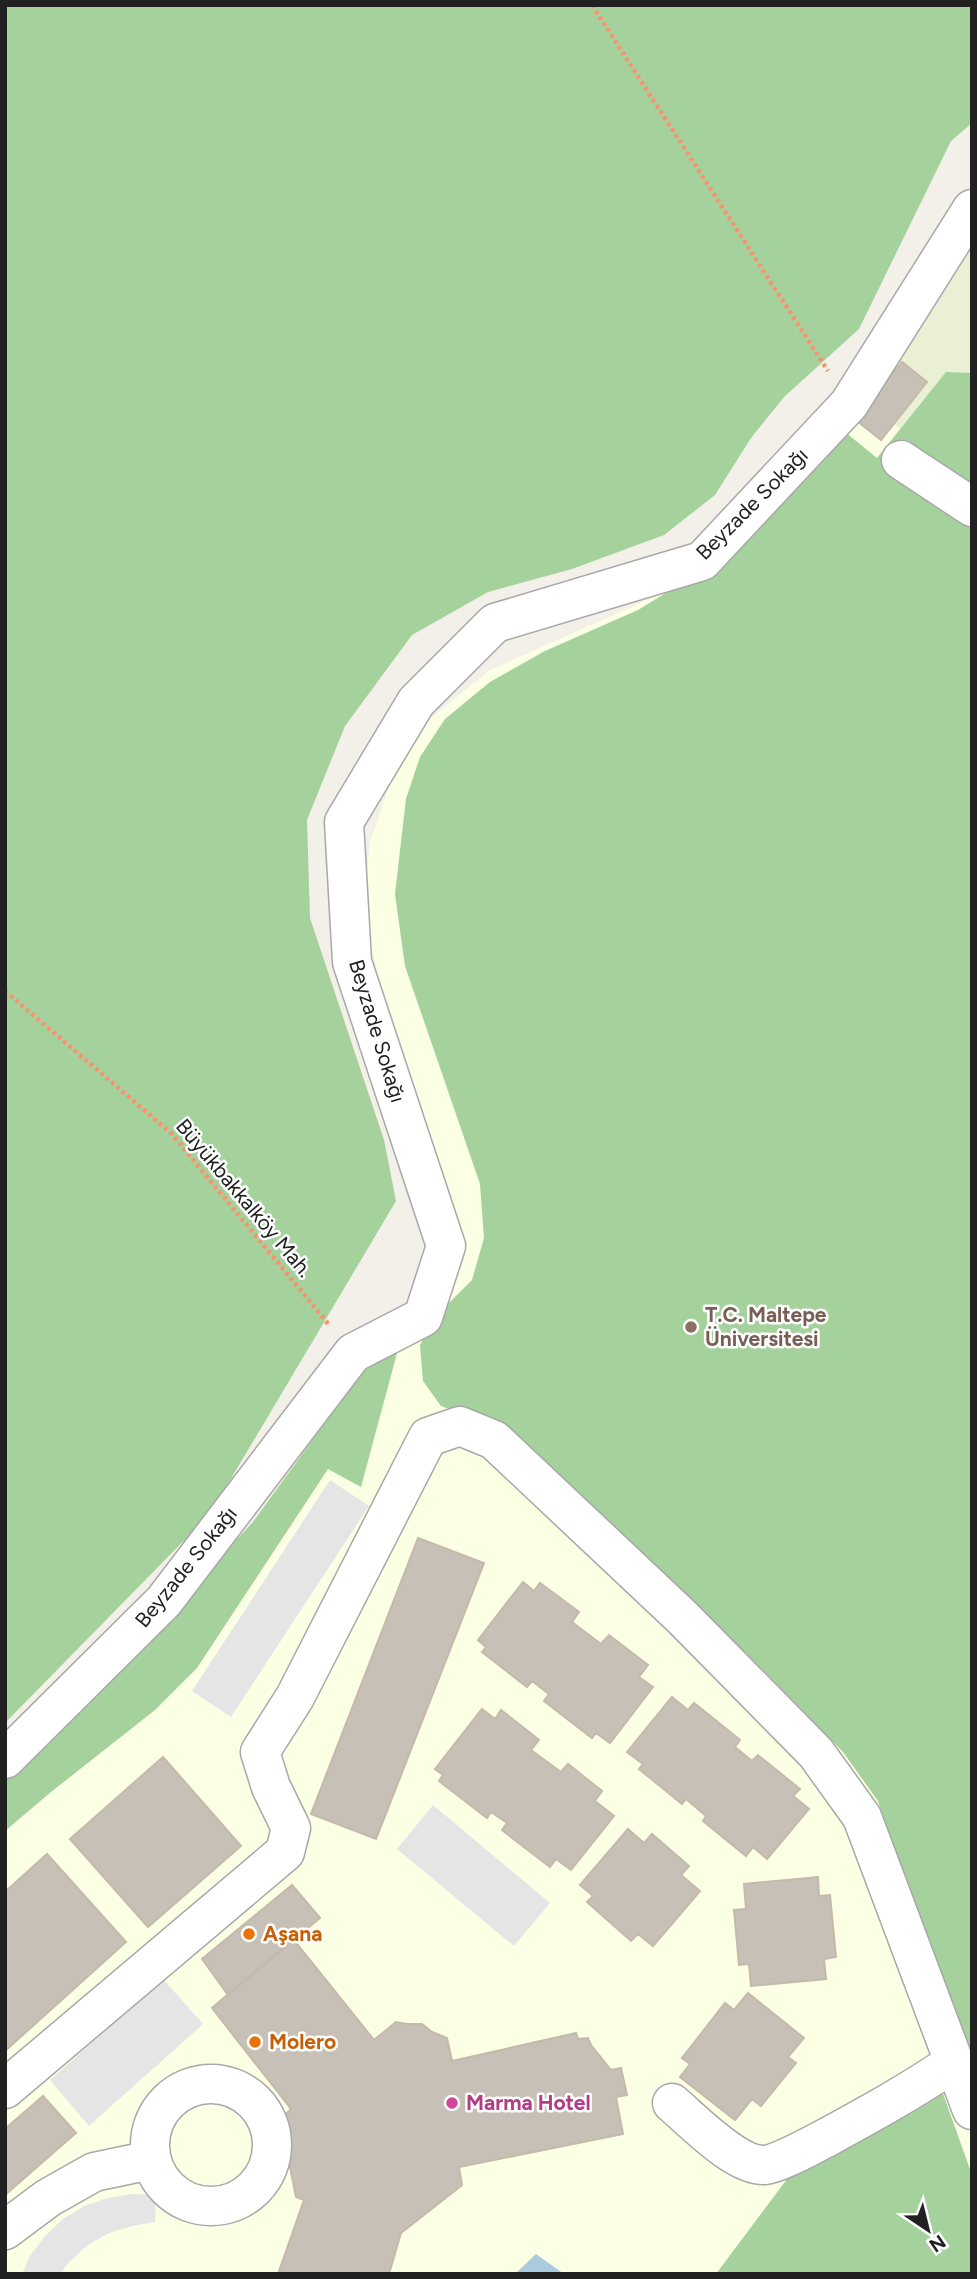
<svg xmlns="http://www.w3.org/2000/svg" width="977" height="2279" viewBox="0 0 977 2279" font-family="Figtree,sans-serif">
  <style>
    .education { fill: #fbffe3 }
    .farmland { fill: #eaf0d3 }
    .forest { fill: #a4d19c }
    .parking { fill: #e5e5e5 }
    .water { fill: #a8cbe0 }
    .building { fill: #c7c0b7; stroke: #c4b9aa; stroke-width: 2 }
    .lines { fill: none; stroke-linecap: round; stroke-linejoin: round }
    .minor-casing { stroke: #a8a8a8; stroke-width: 41 }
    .path { stroke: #fc916e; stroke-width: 4.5; stroke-dasharray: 3.5 3.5; stroke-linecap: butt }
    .minor { stroke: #fff; stroke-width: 38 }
    .education-dot { fill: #8d6e63; stroke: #fff; stroke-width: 2.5 }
    .food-dot { fill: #e8710a; stroke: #fff; stroke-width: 2.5 }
    .hotel-dot { fill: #d1479c; stroke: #fff; stroke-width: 2.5 }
    .labels { text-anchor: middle; stroke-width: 5; stroke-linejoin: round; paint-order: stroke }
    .street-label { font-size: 21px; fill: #212121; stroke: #fff }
    .education-label { font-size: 21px; font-weight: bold; fill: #785e54; stroke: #fff; text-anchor: start }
    .food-label { font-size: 21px; font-weight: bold; fill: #c56008; stroke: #fff; text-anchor: start }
    .hotel-label { font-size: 21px; font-weight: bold; fill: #b23c85; stroke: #fff; text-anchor: start }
  </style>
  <rect width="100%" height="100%" fill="#f2f0e8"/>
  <path class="education" d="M 883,362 L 972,404 L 972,2274 L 5,2274 L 5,1774 L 82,1704 L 253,1522 L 370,1361 L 448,1267 L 452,1199 L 421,1117 L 386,1008 L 363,913 L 370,842 L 393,775 L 426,722 L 490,670 L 665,592 Z"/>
  <path class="farmland" d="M 972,240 L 972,484 L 869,405 Z"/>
  <path class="forest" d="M 5,5 L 972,5 L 972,123 L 951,141 L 859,329 L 784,397 L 751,438 L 715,495 L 664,535 L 572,569 L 488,592 L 412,635 L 345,726 L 307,820 L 310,918 L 384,1140 L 396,1201 L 210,1514 L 5,1723 Z
    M 946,372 L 972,373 L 972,2063 L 904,1883 L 878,1801 L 843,1752 L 744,1651 L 556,1483 L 464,1415 L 441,1406 L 423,1381 L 420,1345 L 438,1314 L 472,1280 L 484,1238 L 480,1184 L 405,966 L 395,894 L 406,799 L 420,757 L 445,719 L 490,682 L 545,651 L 638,610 L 744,545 L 845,432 L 877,458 Z
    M 400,1342 L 361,1487 L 328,1469 L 197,1668 L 155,1710 L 51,1792 L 5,1831 L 5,1774 L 82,1704 L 253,1522 L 370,1361 Z
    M 941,2088 L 972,2175 L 972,2274 L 716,2274 L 787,2179 Z"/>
  <path class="parking" d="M 330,1480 L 369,1506 L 231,1717 L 192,1691 Z
    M 433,1805 L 550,1903 L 514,1946 L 397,1849 Z
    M 163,1979 L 203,2024 L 89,2126 L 50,2080 Z
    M 132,2194 L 156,2195 L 155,2222 L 132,2226 L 109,2233 L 88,2245 L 70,2261 L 60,2274 L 22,2274 L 30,2256 L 45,2236 L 63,2219 L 84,2206 L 108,2198 Z"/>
  <path class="water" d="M 536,2254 L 564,2274 L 515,2274 Z"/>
  <path class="building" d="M 902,362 L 927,382 L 881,440 L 856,420 Z
    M 418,1538 L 484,1563 L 376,1839 L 311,1814 Z
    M 523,1582 L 534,1591 L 540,1583 L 579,1612 L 572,1622 L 601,1644 L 609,1635 L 648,1665 L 639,1677 L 653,1687 L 610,1743 L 596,1733 L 592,1738 L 544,1701 L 549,1694 L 532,1681 L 527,1687 L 482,1652 L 486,1647 L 478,1640 Z
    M 672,1697 L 688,1710 L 694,1703 L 740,1740 L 735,1747 L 752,1761 L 758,1755 L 800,1789 L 793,1796 L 809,1809 L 767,1859 L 753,1847 L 746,1856 L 703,1821 L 706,1816 L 686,1799 L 682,1804 L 639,1769 L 643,1764 L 627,1752 Z
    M 482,1709 L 495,1719 L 501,1710 L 539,1740 L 531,1750 L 561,1772 L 568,1764 L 602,1791 L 595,1801 L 614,1816 L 571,1870 L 556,1859 L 550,1867 L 502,1830 L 507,1823 L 491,1812 L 487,1818 L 439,1781 L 443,1775 L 435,1769 Z
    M 163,1757 L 241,1846 L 148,1927 L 70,1839 Z
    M 628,1829 L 644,1843 L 652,1834 L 689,1866 L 681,1875 L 700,1891 L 653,1946 L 638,1934 L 631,1941 L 587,1902 L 593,1896 L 580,1885 Z
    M 47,1854 L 126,1942 L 5,2051 L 5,1892 Z
    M 818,1877 L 819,1896 L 830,1895 L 836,1957 L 824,1959 L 826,1979 L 751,1986 L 749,1964 L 739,1965 L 734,1910 L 746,1909 L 744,1884 Z
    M 292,1885 L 320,1918 L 228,1995 L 202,1959 Z
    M 293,1939 L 374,2040 L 396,2022 L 407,2024 L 422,2024 L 432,2032 L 447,2038 L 452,2061 L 576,2033 L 578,2039 L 588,2038 L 591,2045 L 611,2070 L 621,2068 L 627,2095 L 616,2097 L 623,2134 L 459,2167 L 462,2185 L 401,2233 L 389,2274 L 278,2274 L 304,2200 L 296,2197 L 289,2162 L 280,2151 L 280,2143 L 285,2137 L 281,2119 L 291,2109 L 212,2008 Z
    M 748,1993 L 804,2038 L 788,2057 L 796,2063 L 761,2106 L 752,2099 L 735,2120 L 680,2077 L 690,2064 L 682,2058 L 725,2003 L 734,2010 Z
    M 43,2096 L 76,2133 L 5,2195 L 5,2129 Z"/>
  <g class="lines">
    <g class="minor-casing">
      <path id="minor" d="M 901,460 L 972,507
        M 5,1759 L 164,1601 L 353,1353 L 423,1317 L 446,1246 L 352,962 L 344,822 L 416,702 L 495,623 L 702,561 L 849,404 L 972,209
        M150 2145a61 61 0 1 1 122 0a61 61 0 1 1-122 0Z
        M 5,2089 L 285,1852 L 291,1828 L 271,1787 L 260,1752 L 295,1697 L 428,1437 L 460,1426 L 494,1440 L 683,1618 L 816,1753 L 862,1817 L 972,2110
        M 672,2103 C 693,2121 737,2167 765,2165 C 780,2163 810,2146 824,2139 C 868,2115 912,2091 954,2062
        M 5,2230 L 48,2198 L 94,2172 L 151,2160"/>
    </g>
    <path class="path" d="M 592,5 L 828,371
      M 5,991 L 171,1133 L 330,1326"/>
    <use href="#minor" class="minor"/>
  </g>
  <circle class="education-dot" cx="691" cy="1327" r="7"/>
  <g class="food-dot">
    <circle cx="249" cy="1934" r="7"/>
    <circle cx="255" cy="2042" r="7"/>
  </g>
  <circle class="hotel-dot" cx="452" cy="2103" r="7"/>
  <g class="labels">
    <g class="street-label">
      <text transform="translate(752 504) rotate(-45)" y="7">Beyzade Sokağı</text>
      <text transform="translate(377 1031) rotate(73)" y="7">Beyzade Sokağı</text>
      <text transform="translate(244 1198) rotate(50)" y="7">Büyükbakkalköy Mah.</text>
      <text transform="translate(186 1567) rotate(-51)" y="7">Beyzade Sokağı</text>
    </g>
    <g class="education-label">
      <text x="705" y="1322">T.C. Maltepe<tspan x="705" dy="24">Üniversitesi</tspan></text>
    </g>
    <g class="food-label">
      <text x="263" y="1941">Aşana</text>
      <text x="269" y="2049">Molero</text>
    </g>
    <g class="hotel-label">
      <text x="466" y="2110">Marma Hotel</text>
    </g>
  </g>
  <rect width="977" height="2279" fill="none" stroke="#212121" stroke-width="14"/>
  <g transform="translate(928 2230) rotate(145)" stroke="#ffffff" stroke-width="5" paint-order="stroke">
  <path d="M0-5L12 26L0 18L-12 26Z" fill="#212121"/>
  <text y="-10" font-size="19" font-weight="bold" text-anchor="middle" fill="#212121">N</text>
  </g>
</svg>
